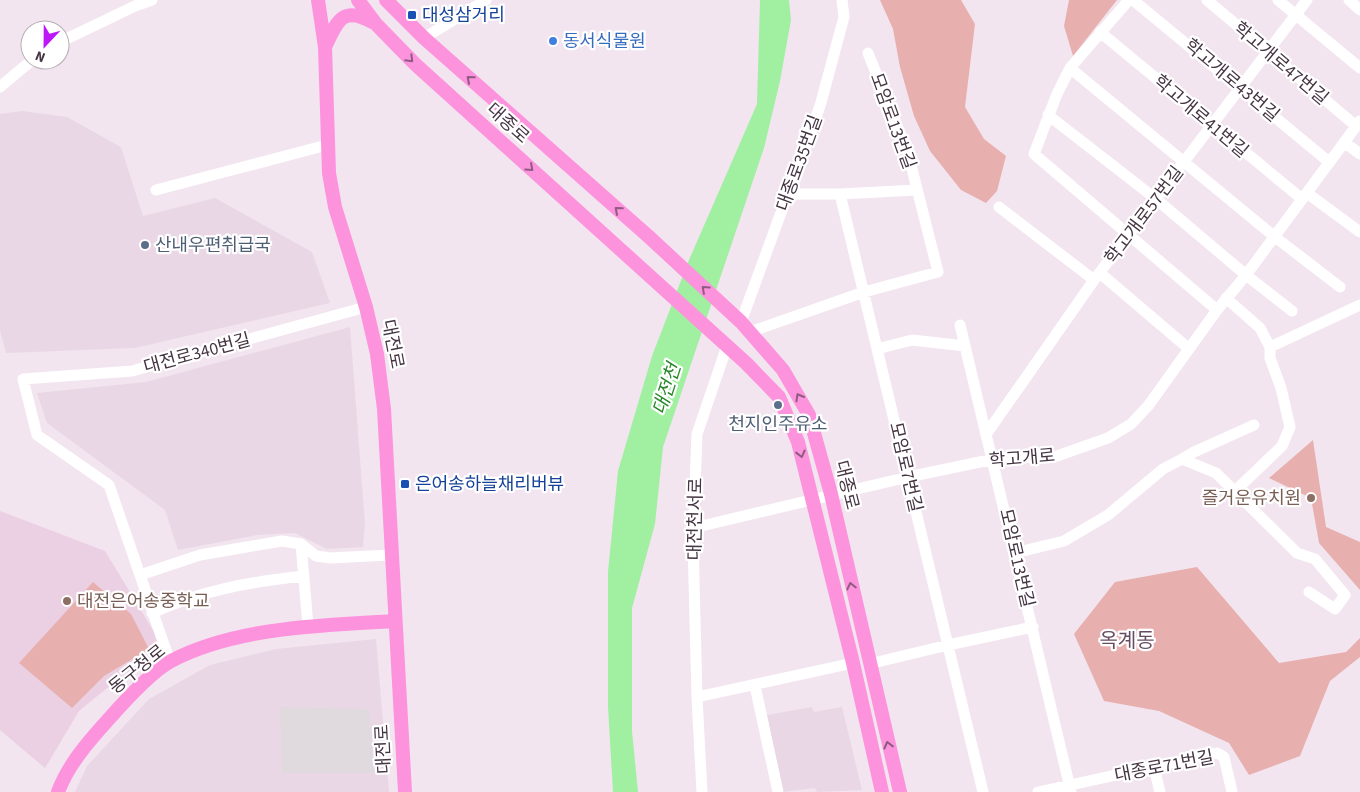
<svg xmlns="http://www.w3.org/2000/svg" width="1360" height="792" viewBox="0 0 1360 792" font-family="'Source Sans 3','Noto Sans KR',sans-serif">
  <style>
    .residential { fill: #ead7e5 }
    .education { fill: #ebcfe3 }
    .green { fill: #e7b0ae }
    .parking { fill: #e0dadf }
    .water { fill: #a1efa1 }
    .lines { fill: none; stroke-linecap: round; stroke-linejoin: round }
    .minor { stroke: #fff; stroke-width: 11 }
    .major { stroke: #fd93dd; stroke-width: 14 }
    .oneway { stroke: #8f5b80 }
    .transit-dot { fill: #1a4fb4; stroke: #fff; stroke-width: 2 }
    .shop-dot { fill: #3f7fe0; stroke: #fff; stroke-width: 2 }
    .service-dot { fill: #5c6f8a; stroke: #fff; stroke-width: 2 }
    .education-dot { fill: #8d6e63; stroke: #fff; stroke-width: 2 }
    .labels { text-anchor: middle; stroke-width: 4.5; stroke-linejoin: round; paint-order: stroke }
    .transit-label { font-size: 18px; fill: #164399; stroke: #fff; text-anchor: start }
    .shop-label { font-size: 18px; fill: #366cbe; stroke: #fff; text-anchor: start }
    .street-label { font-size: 18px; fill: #453542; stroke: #fff }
    .service-label { font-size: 18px; fill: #4e5e75; stroke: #fff; text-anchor: start }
    .education-label { font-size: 18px; fill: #785e54; stroke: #fff; text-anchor: end }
    .water-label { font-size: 19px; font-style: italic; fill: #288829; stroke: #fff }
    .quarter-label { font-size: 20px; fill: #674c62; stroke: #fff }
  </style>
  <rect width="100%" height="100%" fill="#f2e5ef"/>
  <path class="residential" d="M 22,111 L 67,117 L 121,147 L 143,216 L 215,198 L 312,252 L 330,303 L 135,348 L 6,353 L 0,331 L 0,114 Z
    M 350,327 L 365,524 L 363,547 L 327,549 L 295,533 L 257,535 L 178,550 L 165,510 L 47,423 L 37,393 L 146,382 Z
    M 376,639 L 389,792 L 75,792 L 87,766 L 149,699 L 210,665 L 276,649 Z
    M 812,707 L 814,712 L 842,707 L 862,790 L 817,792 L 815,788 L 782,792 L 767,715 Z"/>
  <path class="education" d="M 0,511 L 105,551 L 165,650 L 118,679 L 79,711 L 45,768 L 0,730 Z"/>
  <path class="green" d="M 880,0 L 961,0 L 975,24 L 965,107 L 984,139 L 1006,156 L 997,191 L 986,203 L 961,190 L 930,151 L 914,116 L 900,67 L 893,29 Z
    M 1069,0 L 1117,0 L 1073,56 L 1064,26 Z
    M 1313,440 L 1326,527 L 1360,542 L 1360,590 L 1319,543 L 1311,498 L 1269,478 Z
    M 1197,567 L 1279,663 L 1346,652 L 1360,638 L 1360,657 L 1330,681 L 1300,756 L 1249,775 L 1229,743 L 1159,711 L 1104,701 L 1074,634 L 1115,582 Z
    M 93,582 L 131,614 L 149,649 L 104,676 L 72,708 L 19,663 Z"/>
  <path class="parking" d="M 280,707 L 369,709 L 374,773 L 282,773 Z"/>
  <path class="water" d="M 760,0 L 789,0 L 791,20 L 780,81 L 764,148 L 663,447 L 655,524 L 632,608 L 632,731 L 638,792 L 613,792 L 608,707 L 608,572 L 618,471 L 652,356 L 689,260 L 757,104 Z"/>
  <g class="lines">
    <path class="minor" d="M 1129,0 L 1070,68 L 1057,94 L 1034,154 L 1217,310
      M 1133,0 L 1329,162
      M 1207,0 L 1356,126
      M 1278,0 L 1360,68
      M 1349,0 L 1360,10
      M 1100,32 L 1302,199
      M 424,38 L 486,0
      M 60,42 L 135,6 L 152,0
      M 1070,68 L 1275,237 L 1340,287
      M 0,87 L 32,60
      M 1048,115 L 1156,199 L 1246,275 L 1292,311
      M 1344,142 L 1360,154
      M 156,190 L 327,145
      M 1307,193 L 1360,232
      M 787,194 L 840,194 L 916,190
      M 840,194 L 983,792
      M 999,207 L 1094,280
      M 1100,273 L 1188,348
      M 1226,298 L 1260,328 L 1270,347 L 1270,358 L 1281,388 L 1290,427 L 1282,446 L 1234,492
      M 741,322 L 820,106 L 844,17 L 842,0
      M 960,325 L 1071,792
      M 750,332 L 864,292 L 938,272 L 908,153 L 868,53
      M 1270,347 L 1360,305
      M 877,349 L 912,340 L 965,346
      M 987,433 L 1094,280 L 1307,0
      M 1182,459 L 1194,452 L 1254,425
      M 693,528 L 908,477 L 994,459 L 1057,456 L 1108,438 L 1131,424 L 1148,406 L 1217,310 L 1246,275 L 1360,121
      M 301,544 L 308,626
      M 1015,553 L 1064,541 L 1108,515 L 1163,469 L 1182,459 L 1216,473 L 1297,553 L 1315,559 L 1345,595 L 1335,609 L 1309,592
      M 140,575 L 109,485 L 37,435 L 23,379 L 132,371 L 366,307
      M 152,613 C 203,590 249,582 304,576
      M 170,662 L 140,575 L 200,555 L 282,541 L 301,544 L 316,556 L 330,558 L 390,555
      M 869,664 L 948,645 L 1033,627
      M 755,686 L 778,792
      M 697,697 L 853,663
      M 1154,767 L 1160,792
      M 702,792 L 697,697 L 693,542 L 697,434 L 727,346
      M 1038,792 L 1217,753 L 1224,757 L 1232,792"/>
    <path class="major" d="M 318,0 L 325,47 L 329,173 L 335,207 L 366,307 L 377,354 L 384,409 L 405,792
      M 358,0 L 376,24 L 415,64 L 746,363 L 779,397 L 798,442 L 853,663 L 882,792
      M 386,0 L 424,38 L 648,236 L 741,322 L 783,370 L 809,415 L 831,494 L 900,792
      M 325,47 C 337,22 342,5 372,22
      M 58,792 C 68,765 88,742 107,721 C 122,704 152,671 171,661 C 235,627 324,625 395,621"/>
  </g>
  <defs><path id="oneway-chevron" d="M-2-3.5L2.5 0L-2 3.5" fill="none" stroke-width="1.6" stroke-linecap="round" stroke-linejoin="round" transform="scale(1.25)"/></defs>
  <g class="oneway">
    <use href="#oneway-chevron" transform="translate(410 59) rotate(45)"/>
    <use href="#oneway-chevron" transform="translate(470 79) rotate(-139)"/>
    <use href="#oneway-chevron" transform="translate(530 168) rotate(42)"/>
    <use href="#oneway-chevron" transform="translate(618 210) rotate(-139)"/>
    <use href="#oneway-chevron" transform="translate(705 289) rotate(-138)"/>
    <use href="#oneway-chevron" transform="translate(799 397) rotate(-120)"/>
    <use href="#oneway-chevron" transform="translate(801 454) rotate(76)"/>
    <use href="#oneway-chevron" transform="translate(851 586) rotate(-103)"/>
    <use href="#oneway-chevron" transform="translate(888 745) rotate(-104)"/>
  </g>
  <g class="transit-dot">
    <rect x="407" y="10" width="10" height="10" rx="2.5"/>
    <rect x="400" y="479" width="10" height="10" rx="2.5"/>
  </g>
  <circle class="shop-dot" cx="553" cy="41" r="5"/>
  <g class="service-dot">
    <circle cx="145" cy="245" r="5"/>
    <circle cx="778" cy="405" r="5"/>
  </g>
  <g class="education-dot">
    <circle cx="1311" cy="498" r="5"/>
    <circle cx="67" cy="601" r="5"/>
  </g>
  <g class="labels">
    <g class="transit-label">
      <text x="422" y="21">대성삼거리</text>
      <text x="415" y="490">은어송하늘채리버뷰</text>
    </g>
    <g class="shop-label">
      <text x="563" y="47">동서식물원</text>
    </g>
    <g class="street-label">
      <text transform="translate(1281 63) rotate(40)" y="6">학고개로47번길</text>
      <text transform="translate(1232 80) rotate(40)" y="6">학고개로43번길</text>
      <text transform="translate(1201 116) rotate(40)" y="6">학고개로41번길</text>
      <text transform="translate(893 121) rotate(70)" y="6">모암로13번길</text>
      <text transform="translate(508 123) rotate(42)" y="6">대종로</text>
      <text transform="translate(799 163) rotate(-70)" y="6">대종로35번길</text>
      <text transform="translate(1144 215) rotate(-53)" y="6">학고개로57번길</text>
      <text transform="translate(393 344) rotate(79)" y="6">대전로</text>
      <text transform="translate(197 353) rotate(-15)" y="6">대전로340번길</text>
      <text transform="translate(1022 458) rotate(-5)" y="6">학고개로</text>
      <text transform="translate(906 467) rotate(77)" y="6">모암로7번길</text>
      <text transform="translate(847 485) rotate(76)" y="6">대종로</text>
      <text transform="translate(695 519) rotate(-89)" y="6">대전천서로</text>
      <text transform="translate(1017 558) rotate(77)" y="6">모암로13번길</text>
      <text transform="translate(137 669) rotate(-39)" y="6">동구청로</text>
      <text transform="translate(383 749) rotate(-93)" y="6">대전로</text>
      <text transform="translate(1164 766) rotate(-11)" y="6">대종로71번길</text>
    </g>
    <g class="service-label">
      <text x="155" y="251">산내우편취급국</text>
      <text x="778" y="430" text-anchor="middle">천지인주유소</text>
    </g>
    <g class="education-label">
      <text x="1301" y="504">즐거운유치원</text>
      <text x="77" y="607" text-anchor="start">대전은어송중학교</text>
    </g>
    <g class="water-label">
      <text transform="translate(666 389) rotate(-72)" y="7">대전천</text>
    </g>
    <g class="quarter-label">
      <text x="1127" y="647">옥계동</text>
    </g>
  </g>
  <g transform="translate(45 45) rotate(202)"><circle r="24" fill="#ffffff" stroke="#b5aeb3"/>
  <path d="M0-4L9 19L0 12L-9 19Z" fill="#bd17f8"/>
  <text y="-8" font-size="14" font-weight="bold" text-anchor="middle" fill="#453542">N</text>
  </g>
</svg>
